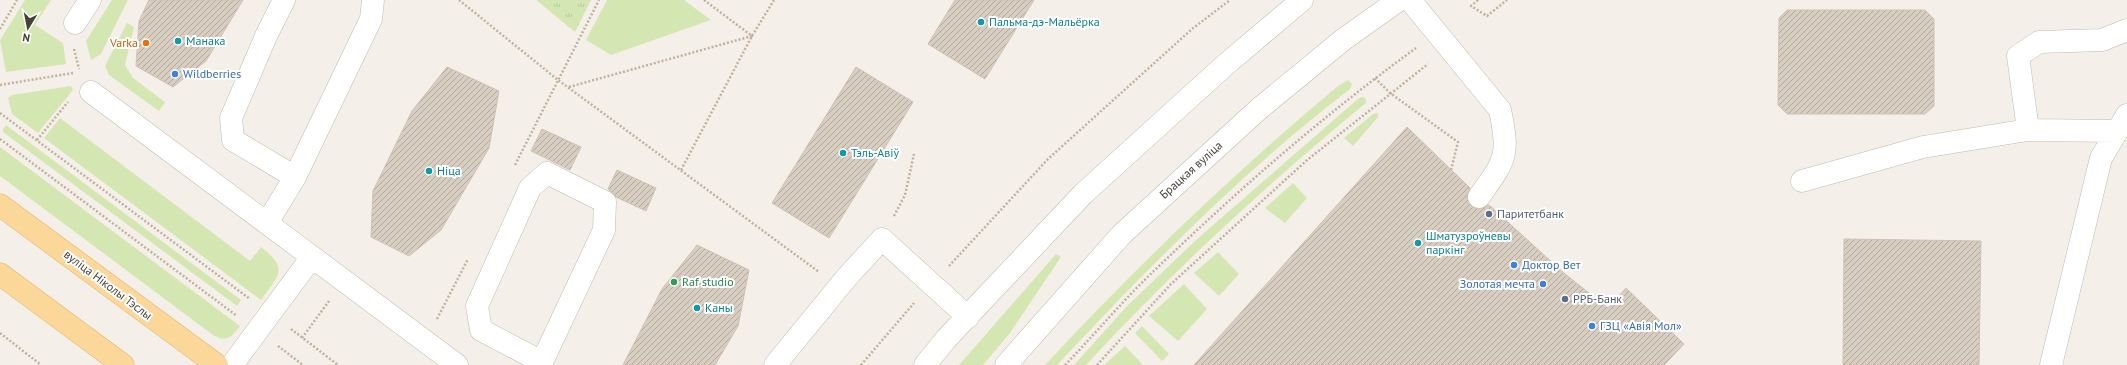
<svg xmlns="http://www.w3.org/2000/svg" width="2127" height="365" viewBox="0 0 2127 365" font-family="'PT Sans',sans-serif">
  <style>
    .green { fill: #d4e7b2 }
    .park { fill: url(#park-tufts) }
    .building { fill: url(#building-hatch); stroke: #d0c1b2 }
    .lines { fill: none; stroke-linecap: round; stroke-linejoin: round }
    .minor-casing { stroke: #c2b9ae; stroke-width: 23 }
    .major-casing { stroke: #e1b369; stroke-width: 23 }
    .path { stroke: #c1b19d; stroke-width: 2.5; stroke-dasharray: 2 2; stroke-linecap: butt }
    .minor { stroke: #fff; stroke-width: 22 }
    .major { stroke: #fcd79a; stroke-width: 22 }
    .culture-dot { fill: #0f9aa8; stroke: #fff; stroke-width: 1.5 }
    .food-dot { fill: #e8710a; stroke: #fff; stroke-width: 1.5 }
    .shop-dot { fill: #3f7fe0; stroke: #fff; stroke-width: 1.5 }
    .service-dot { fill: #5c6f8a; stroke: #fff; stroke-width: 1.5 }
    .leisure-dot { fill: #2e9e5b; stroke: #fff; stroke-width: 1.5 }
    .labels { text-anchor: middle; stroke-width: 4; stroke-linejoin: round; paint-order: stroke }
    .culture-label { font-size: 12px; fill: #0d838f; stroke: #fff; text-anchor: start }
    .food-label { font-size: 12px; fill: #c56008; stroke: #fff; text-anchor: end }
    .shop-label { font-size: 12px; fill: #366cbe; stroke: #fff; text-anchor: start }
    .street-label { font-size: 12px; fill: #474037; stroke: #fff }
    .service-label { font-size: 12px; fill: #4e5e75; stroke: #fff; text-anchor: start }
    .leisure-label { font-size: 12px; fill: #27864d; stroke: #fff; text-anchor: start }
  </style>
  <defs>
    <pattern id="park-tufts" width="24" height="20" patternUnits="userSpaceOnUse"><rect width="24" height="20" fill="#d4e7b2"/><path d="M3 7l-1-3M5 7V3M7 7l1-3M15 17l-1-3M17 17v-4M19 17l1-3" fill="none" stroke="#b7c79a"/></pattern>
    <pattern id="building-hatch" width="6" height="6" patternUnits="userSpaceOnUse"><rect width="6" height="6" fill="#d8cdc1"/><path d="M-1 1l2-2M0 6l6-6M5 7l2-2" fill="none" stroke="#b1a89e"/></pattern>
  </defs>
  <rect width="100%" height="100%" fill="#f4f0e9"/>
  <path class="green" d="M 25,0 L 51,0 L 35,25 L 63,43 L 66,64 L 6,72 L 0,40 Z
    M 112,0 L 128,0 L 101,54 L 91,60 L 86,41 Z
    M 607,0 L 684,0 L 711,20 L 611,55 L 586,40 Z
    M 127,23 L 134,27 L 125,65 L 133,78 L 165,102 L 159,111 L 109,75 L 105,66 Z
    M 1348,80 L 1352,84 L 1350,89 C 1243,171 1149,267 1057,365 L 1045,365 C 1137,266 1234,173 1338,86 Z
    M 71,86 L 73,90 L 38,133 L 12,114 L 8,98 L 12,95 Z
    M 1363,97 L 1366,99 L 1366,103 C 1267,184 1173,271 1086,365 L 1074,365 L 1127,306 L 1196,240 L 1359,98 Z
    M 1378,113 L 1378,117 L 1353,146 L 1344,138 L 1373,114 Z
    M 60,118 L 250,261 L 261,247 C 289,269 279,275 261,300 L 44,138 Z
    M 6,125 L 241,300 L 237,306 L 3,132 L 3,129 Z
    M 0,147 L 240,326 C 232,337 226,343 213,335 L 0,176 Z
    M 1293,183 L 1307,198 L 1285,223 L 1265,208 Z
    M 1218,252 L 1239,274 L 1219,296 L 1194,273 Z
    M 1056,254 L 1061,257 L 1010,333 L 983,365 L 959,365 Z
    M 1184,284 L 1207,309 L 1178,341 L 1149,316 Z
    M 1142,326 L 1169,354 L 1162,361 L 1135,333 Z
    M 1125,346 L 1143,365 L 1104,365 Z"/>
  <path class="park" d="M 536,0 L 591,0 L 575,32 Z"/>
  <path class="building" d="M 149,0 L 243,0 L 206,61 L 173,87 L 136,66 L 139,21 Z
    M 955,0 L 1034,0 L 985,79 L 928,44 Z
    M 1787,10 L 1925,10 L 1934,19 L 1934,106 L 1925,114 L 1787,114 L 1778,105 L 1779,18 Z
    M 447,67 L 499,91 L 489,148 L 441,230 L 409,256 L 371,237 L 373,191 L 412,111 Z
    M 856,67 L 913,102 L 829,238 L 772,203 Z
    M 1407,127 L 1470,188 L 1467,196 L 1472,207 L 1478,209 L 1489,205 L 1565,274 L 1608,308 L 1626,288 L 1684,344 L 1664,365 L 1194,365 Z
    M 542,129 L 581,147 L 570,170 L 531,151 Z
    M 617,170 L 656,188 L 646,211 L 616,197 L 608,189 Z
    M 1844,239 L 1981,241 L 1979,365 L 1843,365 Z
    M 697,245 L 749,270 L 738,326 L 715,365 L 623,365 L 662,289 Z"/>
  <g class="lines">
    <g class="minor-casing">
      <path id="minor" d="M 284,0 L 266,36 L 231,118 L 233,140 L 295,177
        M 1410,0 L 1500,110 C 1510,157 1505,160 1479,197
        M 75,23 L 90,0
        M 91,92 L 457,365
        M 2028,130 L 2116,131
        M 1802,181 L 1923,147 L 2028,130 L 2018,56 L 2039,42 L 2102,40 L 2127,30
        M 267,223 L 295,177 L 371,19 L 373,0
        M 232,365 L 312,257
        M 540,365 L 542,362 L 604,230 L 605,202 L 547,173 L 530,188 L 477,306 L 481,330 L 542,362
        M 775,365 L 847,277 L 882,239 L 968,317
        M 925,365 L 947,338 L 1083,194 L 1224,66 L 1302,0
        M 1006,365 L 1122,234 L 1260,108 L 1344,39 L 1399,0
        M 2051,365 L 2101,158 L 2127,115"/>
    </g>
    <g class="major-casing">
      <path id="major" d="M 0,205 L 217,365
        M 0,274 L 123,365"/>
    </g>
    <path class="path" d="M 459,0 L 558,80 L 819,272
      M 1478,0 L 1471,6 L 1487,16 L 1507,0
      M 0,29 L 17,0
      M 74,49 L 79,69
      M 1375,78 L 1390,93 L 1458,142 L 1451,170
      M 0,85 L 73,73
      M 569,87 L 752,36 L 704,0
      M 0,113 L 250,299
      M 0,139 L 237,316
      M 37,140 L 68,102
      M 515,165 L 599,0
      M 681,170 L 752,36 L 774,0
      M 894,216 L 905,195 L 914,154
      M 949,266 L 1048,159 L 1192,29 L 1230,0
      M 437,319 L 468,259
      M 291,329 L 338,365
      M 0,333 L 41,365
      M 302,338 L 329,301
      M 278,346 L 303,365
      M 861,365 L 914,303
      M 1065,365 C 1096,333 1125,298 1157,268 C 1239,189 1324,115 1416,48
      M 1097,365 L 1171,284 L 1306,161 L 1428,64"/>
    <use href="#minor" class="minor"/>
    <use href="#major" class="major"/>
  </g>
  <g class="culture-dot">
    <circle cx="981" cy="22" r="4"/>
    <circle cx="178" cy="41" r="4"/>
    <circle cx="843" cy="153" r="4"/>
    <circle cx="429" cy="171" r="4"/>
    <circle cx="1418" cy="243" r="4"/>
    <circle cx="697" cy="308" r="4"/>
  </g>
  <circle class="food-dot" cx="146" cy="43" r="4"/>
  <g class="shop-dot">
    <circle cx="175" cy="74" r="4"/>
    <circle cx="1514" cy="265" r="4"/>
    <circle cx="1543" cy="284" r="4"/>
    <circle cx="1592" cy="326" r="4"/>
  </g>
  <g class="service-dot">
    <circle cx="1489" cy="214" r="4"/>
    <circle cx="1565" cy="299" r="4"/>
  </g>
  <circle class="leisure-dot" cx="674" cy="282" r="4"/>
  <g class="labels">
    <g class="culture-label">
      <text x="989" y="26">Пальма-дэ-Мальёрка</text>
      <text x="186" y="45">Манака</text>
      <text x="851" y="157">Тэль-Авіў</text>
      <text x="437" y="175">Ніца</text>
      <text x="1426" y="240">Шматузроўневы<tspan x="1426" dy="14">паркінг</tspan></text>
      <text x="705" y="312">Каны</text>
    </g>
    <g class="food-label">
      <text x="138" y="47">Varka</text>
    </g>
    <g class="shop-label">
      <text x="183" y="78">Wildberries</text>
      <text x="1522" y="269">Доктор Вет</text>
      <text x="1535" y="288" text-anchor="end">Золотая мечта</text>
      <text x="1600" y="330">ГЗЦ «Авія Мол»</text>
    </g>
    <g class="street-label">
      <text transform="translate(1191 170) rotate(-42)" y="4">Брацкая вуліца</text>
      <text transform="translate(108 285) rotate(37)" y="4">вуліца Ніколы Тэслы</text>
    </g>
    <g class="service-label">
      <text x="1497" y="218">Паритетбанк</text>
      <text x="1573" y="303">РРБ-Банк</text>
    </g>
    <g class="leisure-label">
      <text x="682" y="286">Raf studio</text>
    </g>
  </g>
  <g transform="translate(28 28) rotate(190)" stroke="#ffffff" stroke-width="3" paint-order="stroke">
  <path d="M0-3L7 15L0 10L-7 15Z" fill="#474037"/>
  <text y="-6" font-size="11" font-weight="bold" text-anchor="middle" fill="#474037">N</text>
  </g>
</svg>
